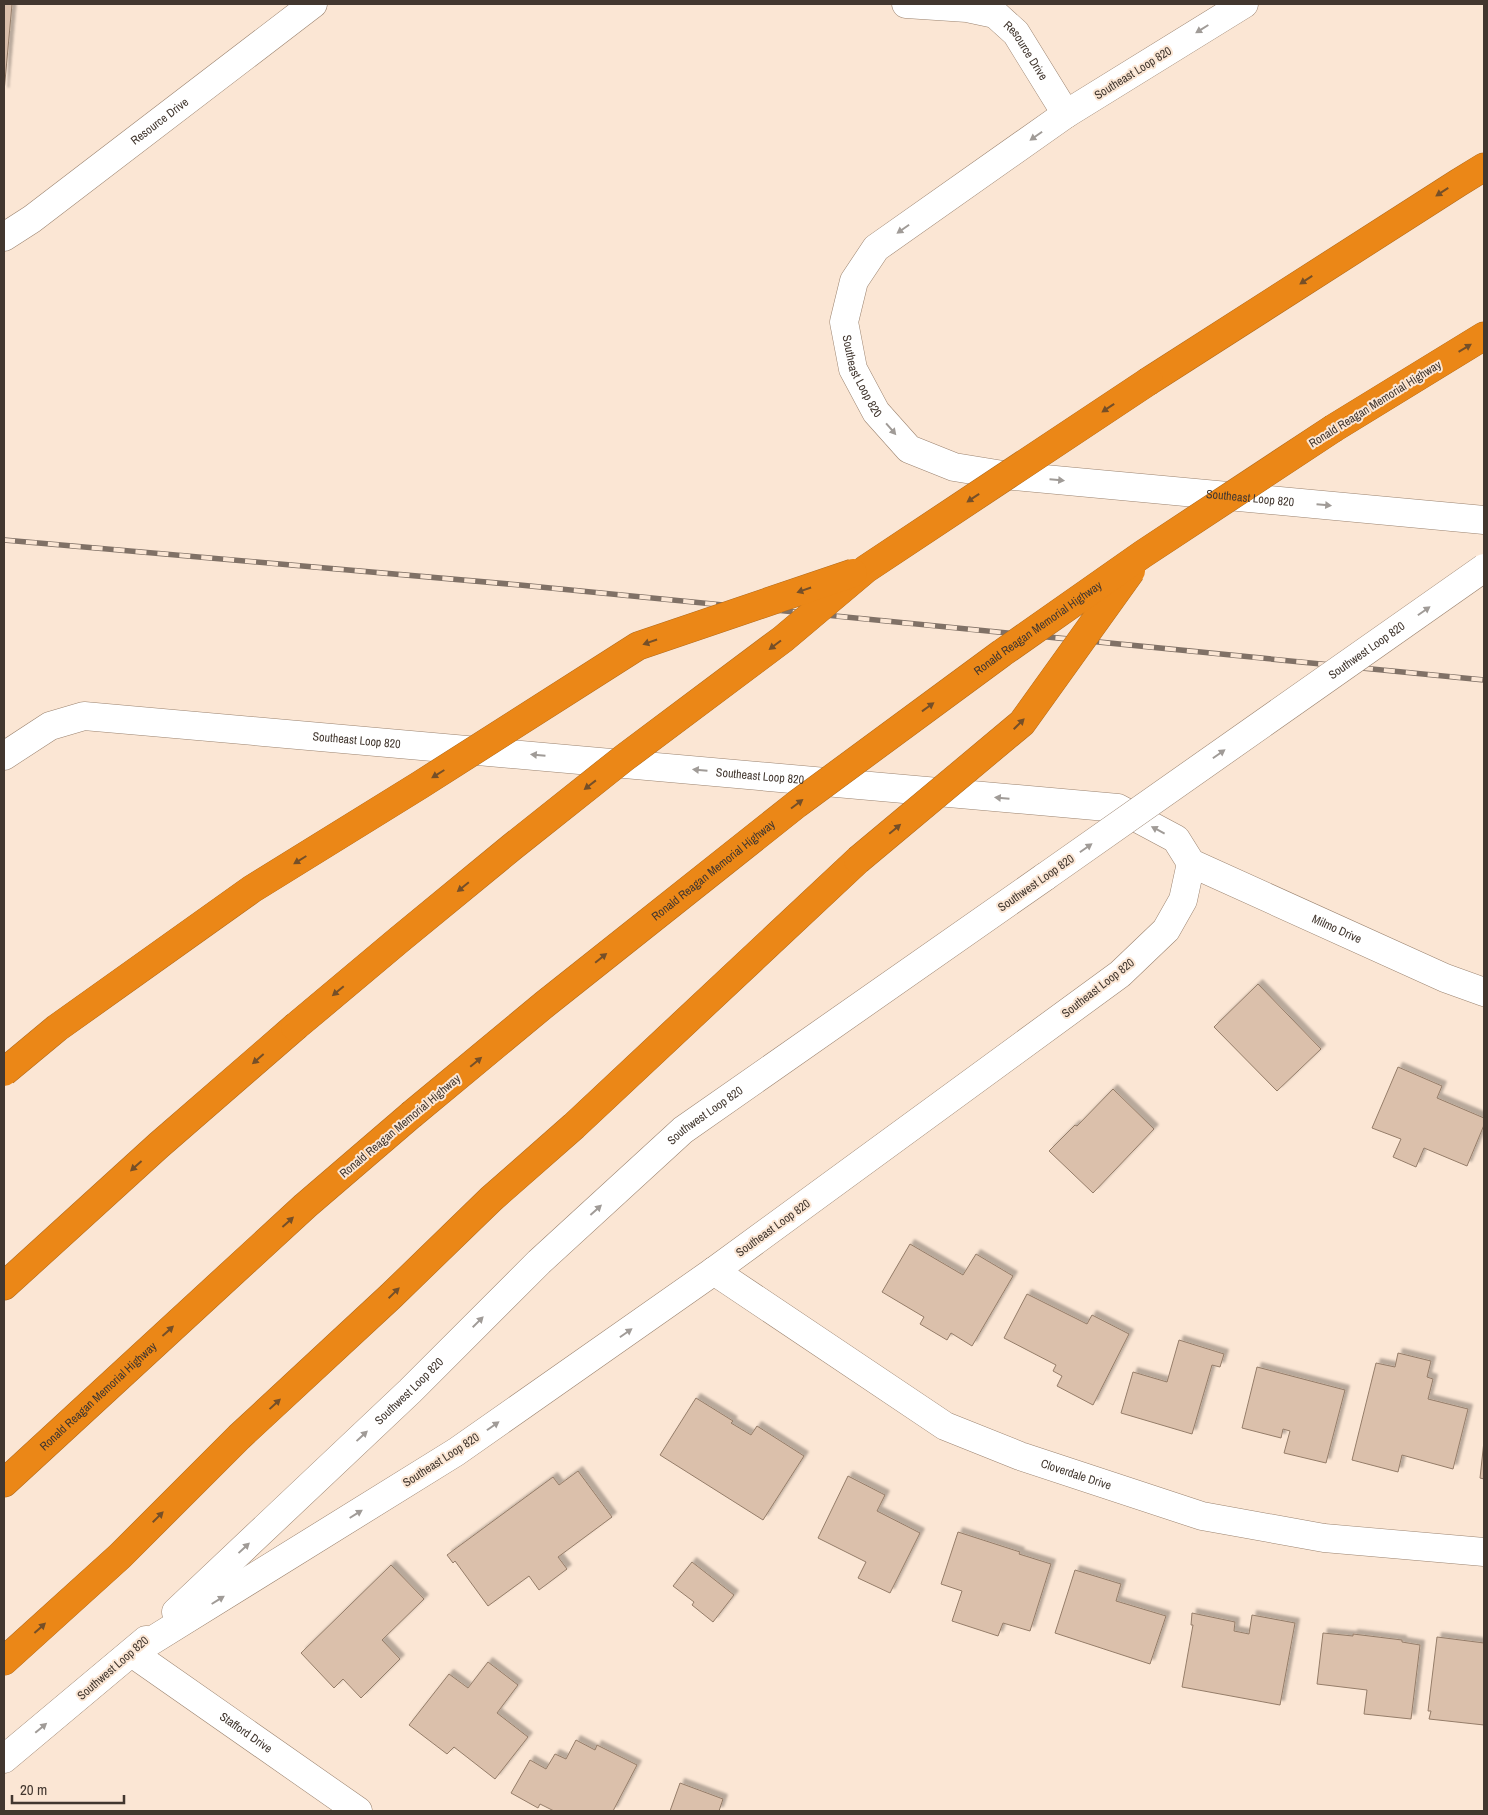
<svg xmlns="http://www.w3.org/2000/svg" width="1488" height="1815" viewBox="0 0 1488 1815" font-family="'Archivo Narrow',sans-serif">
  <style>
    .building { fill: #dbc0ab; stroke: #957d69; filter: url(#shadow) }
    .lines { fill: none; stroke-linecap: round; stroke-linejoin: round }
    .street-casing { stroke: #9b836f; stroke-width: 29 }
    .secondary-casing { stroke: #9b836f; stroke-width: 29 }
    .highway-casing { stroke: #b06b1f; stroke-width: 29 }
    .street { stroke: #fff; stroke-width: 28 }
    .secondary { stroke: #fff; stroke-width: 28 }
    .highway { stroke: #eb8717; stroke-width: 28 }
    .rail-casing { stroke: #807166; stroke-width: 5.5 }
    .rail { stroke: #fbe6d4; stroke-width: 4; stroke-dasharray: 11; stroke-linecap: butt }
    .secondary-bridge-casing { stroke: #9b836f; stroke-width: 29; stroke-linecap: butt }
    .highway-bridge-casing { stroke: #b06b1f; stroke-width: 29; stroke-linecap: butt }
    .secondary-bridge { stroke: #fff; stroke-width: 28 }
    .highway-bridge { stroke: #eb8717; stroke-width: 28 }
    .oneway { fill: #a09b97 }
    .oneway2 { fill: #754f28 }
    .labels { text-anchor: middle; stroke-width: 4; stroke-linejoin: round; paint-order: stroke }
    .street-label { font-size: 12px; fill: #42372f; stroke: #fbe6d4 }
  </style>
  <defs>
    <filter id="shadow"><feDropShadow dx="4.5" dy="-4.5" stdDeviation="1" flood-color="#0004"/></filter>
  </defs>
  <rect width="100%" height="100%" fill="#fbe6d4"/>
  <path class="building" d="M 4,4 L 12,4 L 4,92 Z
    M 1258,984 L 1321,1049 L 1277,1091 L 1214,1027 Z
    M 1398,1067 L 1442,1086 L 1437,1098 L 1484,1118 L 1484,1125 L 1467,1166 L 1424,1148 L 1416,1167 L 1393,1157 L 1401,1139 L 1372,1128 Z
    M 1113,1089 L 1154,1129 L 1093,1193 L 1049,1151 L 1075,1125 L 1077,1126 Z
    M 910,1244 L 963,1275 L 976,1254 L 1013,1276 L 972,1346 L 951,1333 L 947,1340 L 920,1324 L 924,1317 L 882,1292 Z
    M 1027,1294 L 1087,1324 L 1092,1315 L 1129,1334 L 1093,1405 L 1057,1386 L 1062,1376 L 1053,1371 L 1056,1365 L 1004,1338 Z
    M 1179,1340 L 1224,1354 L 1220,1367 L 1212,1365 L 1192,1434 L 1121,1413 L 1133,1372 L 1167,1382 Z
    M 1398,1353 L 1431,1361 L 1427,1377 L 1433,1379 L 1428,1399 L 1468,1409 L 1453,1469 L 1402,1455 L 1398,1472 L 1352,1460 L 1376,1363 L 1395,1367 Z
    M 1257,1367 L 1345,1390 L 1326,1463 L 1284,1453 L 1290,1431 L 1283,1429 L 1281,1438 L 1242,1428 Z
    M 696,1398 L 733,1421 L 731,1423 L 751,1435 L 757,1426 L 804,1456 L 763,1520 L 660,1455 Z
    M 1484,1441 L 1484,1479 L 1480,1478 Z
    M 578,1471 L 612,1517 L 558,1557 L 567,1569 L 539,1590 L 529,1576 L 488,1606 L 455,1561 L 453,1563 L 447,1555 L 553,1477 L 559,1485 Z
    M 848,1476 L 885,1495 L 877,1511 L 920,1533 L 890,1593 L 858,1578 L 866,1562 L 818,1538 Z
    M 958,1532 L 1020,1552 L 1019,1554 L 1051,1564 L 1030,1631 L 1003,1623 L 998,1636 L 952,1621 L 962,1591 L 941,1584 Z
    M 692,1562 L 734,1595 L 713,1622 L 692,1605 L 694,1602 L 673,1586 Z
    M 391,1565 L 424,1599 L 382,1640 L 400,1659 L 361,1698 L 343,1679 L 334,1688 L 301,1653 Z
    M 1075,1570 L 1121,1584 L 1116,1601 L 1166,1616 L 1150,1664 L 1055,1633 Z
    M 1192,1613 L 1235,1622 L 1234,1631 L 1249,1634 L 1252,1615 L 1295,1623 L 1280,1705 L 1182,1687 L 1193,1625 L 1191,1625 Z
    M 1323,1633 L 1353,1636 L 1353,1634 L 1402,1640 L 1402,1642 L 1420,1645 L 1411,1719 L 1364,1714 L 1367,1690 L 1317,1684 Z
    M 1437,1637 L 1484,1643 L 1484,1725 L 1429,1719 L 1431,1711 L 1428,1711 Z
    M 488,1662 L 518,1685 L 497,1713 L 528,1737 L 495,1779 L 454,1747 L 447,1754 L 409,1725 L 449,1674 L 468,1688 Z
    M 576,1740 L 595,1750 L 597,1745 L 637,1765 L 613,1811 L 554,1811 L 540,1804 L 538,1808 L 511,1793 L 530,1760 L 546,1769 L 555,1754 L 566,1759 Z
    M 680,1783 L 723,1799 L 719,1811 L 670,1811 Z"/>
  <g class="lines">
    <g class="street-casing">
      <g id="street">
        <path id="s1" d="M 906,4 L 967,8 L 995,14 L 1016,33 L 1066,114"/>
        <path id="s2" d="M 4,237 L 32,219 L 313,4"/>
        <path id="s3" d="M 1191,863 L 1445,978 L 1484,992"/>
        <path id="s4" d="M 714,1271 L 945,1426 L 1020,1456 L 1202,1516 L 1324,1538 L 1484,1552"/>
        <path id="s5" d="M 132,1653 L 358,1811"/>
      </g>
    </g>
    <g class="secondary-casing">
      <g id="secondary">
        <path id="s6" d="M 1244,4 L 1066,114 L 876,248 L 854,281 L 844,322 L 853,369 L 876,412 L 909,449 L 954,467 L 1003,475 L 1484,520"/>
        <path id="s7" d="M 4,756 L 50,726 L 84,716 L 1118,808 L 1176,839 L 1191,863 L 1183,900 L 1166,930 L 1120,974 L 714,1271 L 456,1452 L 132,1653"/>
        <path id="s8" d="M 176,1612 L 410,1391 L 539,1262 L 683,1130 L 1046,876"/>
        <path d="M 4,1759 L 146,1640"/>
      </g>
    </g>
    <g class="highway-casing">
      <g id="highway">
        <path d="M 1149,381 L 1458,183 L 1484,167"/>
        <path d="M 1334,428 L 1484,336"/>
        <path d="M 4,1286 L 159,1145 L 295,1027"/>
        <path id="s9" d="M 4,1483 L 305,1206 L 411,1115"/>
        <path d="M 4,1661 L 120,1556 L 239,1437 L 391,1296 L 491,1199 L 574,1126 L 858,860"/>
      </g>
    </g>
    <use href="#street" class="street"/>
    <use href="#secondary" class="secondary"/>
    <use href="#highway" class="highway"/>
    <g class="rail-casing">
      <path id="rail" d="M 4,540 L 520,585 L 1484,680"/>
    </g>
    <use href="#rail" class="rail"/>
    <g class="secondary-bridge-casing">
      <g id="secondary-bridge">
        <path id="s10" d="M 1046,876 L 1484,568"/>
      </g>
    </g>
    <g class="highway-bridge-casing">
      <g id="highway-bridge">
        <path d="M 858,860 L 1022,723 L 1131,571"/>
        <path d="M 295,1027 L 400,939 L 512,847 L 624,758 L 783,639 L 866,569 L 1149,381"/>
        <path d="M 4,1072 L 57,1028 L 252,889 L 420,785 L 638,646 L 853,573"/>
        <path id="s11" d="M 411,1115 L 545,1004 L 797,804 L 1002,653 L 1143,554 L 1334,428"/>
      </g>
    </g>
    <use href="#secondary-bridge" class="secondary-bridge"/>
    <use href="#highway-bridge" class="highway-bridge"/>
  </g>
  <defs><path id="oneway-solid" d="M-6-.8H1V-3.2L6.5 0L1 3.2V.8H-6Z" transform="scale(1.25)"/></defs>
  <g class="oneway">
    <use href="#oneway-solid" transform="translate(1202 29) rotate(148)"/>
    <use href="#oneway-solid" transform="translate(1036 136) rotate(145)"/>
    <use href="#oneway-solid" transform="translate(903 229) rotate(145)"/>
    <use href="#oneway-solid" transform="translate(891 429) rotate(49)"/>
    <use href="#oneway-solid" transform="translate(1057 480) rotate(5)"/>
    <use href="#oneway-solid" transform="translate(1324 505) rotate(5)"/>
    <use href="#oneway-solid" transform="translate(1424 611) rotate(-35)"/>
    <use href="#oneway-solid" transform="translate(1219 754) rotate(-35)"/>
    <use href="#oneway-solid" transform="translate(538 755) rotate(-175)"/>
    <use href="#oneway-solid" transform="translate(700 770) rotate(-175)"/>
    <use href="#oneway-solid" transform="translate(1002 798) rotate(-175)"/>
    <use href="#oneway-solid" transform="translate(1158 830) rotate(-152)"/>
    <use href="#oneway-solid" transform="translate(1086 848) rotate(-35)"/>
    <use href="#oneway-solid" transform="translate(596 1210) rotate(-42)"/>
    <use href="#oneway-solid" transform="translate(478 1322) rotate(-45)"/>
    <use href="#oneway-solid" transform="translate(626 1333) rotate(-35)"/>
    <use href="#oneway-solid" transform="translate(493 1426) rotate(-35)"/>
    <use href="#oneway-solid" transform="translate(362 1436) rotate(-43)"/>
    <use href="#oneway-solid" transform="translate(356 1514) rotate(-32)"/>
    <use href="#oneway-solid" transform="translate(244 1548) rotate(-43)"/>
    <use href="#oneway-solid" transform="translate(218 1600) rotate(-32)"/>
    <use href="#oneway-solid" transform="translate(41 1728) rotate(-40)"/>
  </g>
  <g class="oneway2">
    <use href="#oneway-solid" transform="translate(1442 192) rotate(147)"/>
    <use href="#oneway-solid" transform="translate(1306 280) rotate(147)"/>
    <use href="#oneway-solid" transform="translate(1465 348) rotate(-31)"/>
    <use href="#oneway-solid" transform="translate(1108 408) rotate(146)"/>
    <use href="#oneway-solid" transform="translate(973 498) rotate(146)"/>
    <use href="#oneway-solid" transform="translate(804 590) rotate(161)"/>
    <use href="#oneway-solid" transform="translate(650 642) rotate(161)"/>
    <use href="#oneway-solid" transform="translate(775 645) rotate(143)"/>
    <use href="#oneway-solid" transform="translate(928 707) rotate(-36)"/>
    <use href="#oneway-solid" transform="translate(1019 724) rotate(-45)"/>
    <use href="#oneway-solid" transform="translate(438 774) rotate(148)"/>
    <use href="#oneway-solid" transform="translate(590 785) rotate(142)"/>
    <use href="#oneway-solid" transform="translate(797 804) rotate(-37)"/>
    <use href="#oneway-solid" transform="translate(895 829) rotate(-40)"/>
    <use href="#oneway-solid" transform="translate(300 860) rotate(148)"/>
    <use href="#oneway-solid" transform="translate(463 887) rotate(141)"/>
    <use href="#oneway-solid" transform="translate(601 958) rotate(-39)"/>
    <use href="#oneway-solid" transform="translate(338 991) rotate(140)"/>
    <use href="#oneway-solid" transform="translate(258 1059) rotate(139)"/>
    <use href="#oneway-solid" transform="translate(476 1062) rotate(-40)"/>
    <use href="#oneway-solid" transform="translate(136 1166) rotate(138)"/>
    <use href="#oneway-solid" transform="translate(288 1222) rotate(-42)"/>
    <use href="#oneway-solid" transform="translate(394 1293) rotate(-44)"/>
    <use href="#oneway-solid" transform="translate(168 1331) rotate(-42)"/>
    <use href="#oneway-solid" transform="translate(275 1404) rotate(-43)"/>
    <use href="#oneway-solid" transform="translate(158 1517) rotate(-45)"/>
    <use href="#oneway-solid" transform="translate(40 1628) rotate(-42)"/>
  </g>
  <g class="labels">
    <g class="street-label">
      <text dy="4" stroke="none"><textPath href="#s1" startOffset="138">Resource Drive</textPath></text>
      <text transform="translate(1133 73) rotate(-32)" y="4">Southeast Loop 820</text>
      <text dy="4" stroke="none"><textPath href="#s2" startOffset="194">Resource Drive</textPath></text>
      <text dy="4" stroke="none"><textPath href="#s6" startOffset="581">Southeast Loop 820</textPath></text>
      <text transform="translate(1375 404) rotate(-32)" y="4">Ronald Reagan Memorial Highway</text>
      <text dy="4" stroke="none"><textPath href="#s6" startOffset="1016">Southeast Loop 820</textPath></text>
      <text dy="4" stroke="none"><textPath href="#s11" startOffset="794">Ronald Reagan Memorial Highway</textPath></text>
      <text dy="4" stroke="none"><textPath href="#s10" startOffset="392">Southwest Loop 820</textPath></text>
      <text dy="4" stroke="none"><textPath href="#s7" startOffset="364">Southeast Loop 820</textPath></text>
      <text dy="4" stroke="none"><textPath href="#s7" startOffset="769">Southeast Loop 820</textPath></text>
      <text dy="4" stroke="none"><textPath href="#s11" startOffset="389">Ronald Reagan Memorial Highway</textPath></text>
      <text transform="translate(1036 883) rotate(-35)" y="4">Southwest Loop 820</text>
      <text dy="4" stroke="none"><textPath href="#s3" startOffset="160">Milmo Drive</textPath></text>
      <text transform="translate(1098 988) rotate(-38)" y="4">Southeast Loop 820</text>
      <text dy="4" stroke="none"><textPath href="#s8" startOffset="726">Southwest Loop 820</textPath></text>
      <text transform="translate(400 1126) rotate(-40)" y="4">Ronald Reagan Memorial Highway</text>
      <text transform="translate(773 1228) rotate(-36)" y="4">Southeast Loop 820</text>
      <text dy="4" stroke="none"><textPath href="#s8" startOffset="321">Southwest Loop 820</textPath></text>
      <text dy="4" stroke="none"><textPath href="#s9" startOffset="128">Ronald Reagan Memorial Highway</textPath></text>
      <text transform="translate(441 1460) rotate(-33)" y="4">Southeast Loop 820</text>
      <text dy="4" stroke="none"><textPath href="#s4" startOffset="418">Cloverdale Drive</textPath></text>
      <text transform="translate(113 1668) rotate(-41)" y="4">Southwest Loop 820</text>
      <text dy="4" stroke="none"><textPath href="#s5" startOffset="139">Stafford Drive</textPath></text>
    </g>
  </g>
  <rect width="1488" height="1815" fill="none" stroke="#42372f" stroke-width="10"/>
  <path d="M12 1795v8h112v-8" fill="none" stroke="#42372f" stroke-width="2.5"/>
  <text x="20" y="1795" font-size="15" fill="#42372f" stroke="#fbe6d4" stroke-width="4" paint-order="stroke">20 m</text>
</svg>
